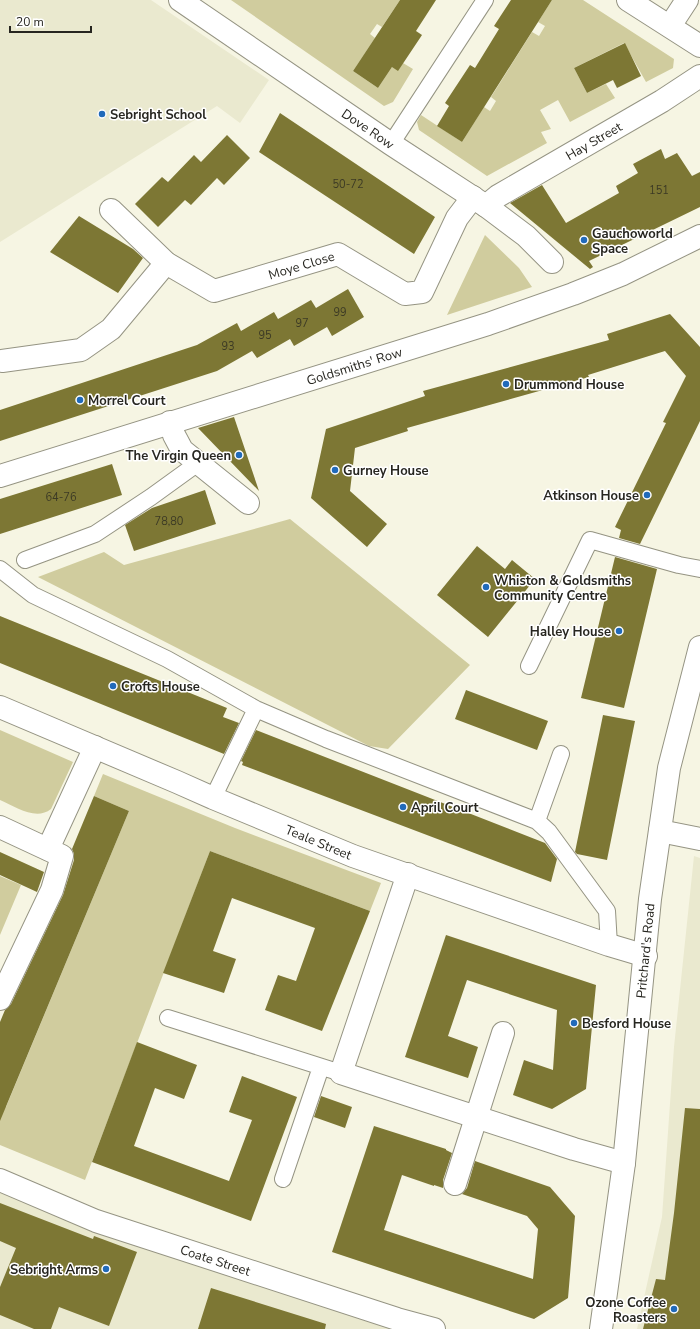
<svg xmlns="http://www.w3.org/2000/svg" width="700" height="1329" viewBox="0 0 700 1329" font-family="'Nunito Sans',sans-serif">
  <style>
    .built { fill: #eae9cf }
    .green { fill: #d0cc9e }
    .building { fill: #7d7734 }
    .lines { fill: none; stroke-linecap: round; stroke-linejoin: round }
    .lane-casing { stroke: #959483; stroke-width: 18 }
    .street-casing { stroke: #959483; stroke-width: 24 }
    .lane { stroke: #fff; stroke-width: 16 }
    .street { stroke: #fff; stroke-width: 22 }
    .poi-dot { fill: #216aba; stroke: #fff; stroke-width: 1.5 }
    .labels { text-anchor: middle; stroke-width: 3; stroke-linejoin: round; paint-order: stroke }
    .number-label { font-size: 11px; fill: #3c3a25 }
    .poi-label { font-size: 13px; font-weight: bold; fill: #272620; stroke: #fff; text-anchor: start }
    .street-label { font-size: 13px; fill: #272620; stroke: #fff }
  </style>
  <rect width="100%" height="100%" fill="#f6f5e3"/>
  <path class="built" d="M 0,0 L 151,0 L 269,80 L 240,123 L 217,106 L 0,242 Z
    M 694,856 L 700,858 L 700,1329 L 637,1329 L 662,1217 L 674,1047 Z
    M 0,1185 L 393,1329 L 0,1329 Z"/>
  <path class="green" d="M 231,0 L 400,0 L 382,27 L 377,24 L 370,34 L 375,38 L 353,71 L 378,88 L 392,67 L 403,63 L 413,69 L 393,102 L 384,106 Z
    M 552,0 L 583,0 L 674,59 L 673,68 L 646,82 L 624,43 L 574,68 L 587,93 L 606,84 L 615,98 L 570,122 L 558,100 L 540,110 L 551,129 L 541,132 L 547,143 L 487,176 L 419,130 L 417,122 L 421,115 L 462,142 L 484,107 L 490,111 L 496,101 L 491,97 L 532,32 L 539,36 L 545,26 L 538,22 Z
    M 485,235 L 519,268 L 532,287 L 447,315 Z
    M 290,519 L 470,665 L 388,749 L 369,746 L 38,577 L 104,552 L 124,565 Z
    M 0,730 L 73,762 L 51,809 C 36,821 16,807 0,800 Z
    M 103,774 L 235,828 L 381,883 L 370,911 L 210,851 L 85,1180 L 0,1145 L 0,1104 L 6,1107 L 129,811 L 94,796 Z
    M 0,876 L 21,885 L 0,935 Z"/>
  <path class="building" d="M 400,0 L 436,0 L 416,31 L 422,35 L 398,71 L 392,67 L 378,88 L 353,71 Z
    M 511,0 L 552,0 L 462,142 L 437,126 L 449,106 L 445,103 L 470,65 L 475,68 L 499,29 L 494,26 Z
    M 625,43 L 641,76 L 617,88 L 613,80 L 587,93 L 574,68 Z
    M 280,113 L 435,217 L 414,254 L 259,152 Z
    M 227,135 L 250,158 L 224,185 L 217,178 L 191,205 L 185,200 L 158,227 L 135,204 L 162,177 L 168,182 L 194,155 L 201,162 Z
    M 661,149 L 665,159 L 677,153 L 692,176 L 700,172 L 700,207 L 589,261 L 593,267 L 590,269 L 510,203 L 542,185 L 566,223 L 619,193 L 616,186 L 638,173 L 633,164 Z
    M 79,216 L 133,249 L 143,258 L 118,293 L 50,252 Z
    M 348,289 L 364,317 L 332,336 L 327,327 L 294,346 L 290,339 L 257,358 L 252,351 L 217,371 L 0,441 L 0,410 L 197,345 L 237,323 L 241,331 L 274,312 L 278,319 L 311,300 L 316,308 Z
    M 670,314 L 700,347 L 700,421 L 640,544 L 619,538 L 621,530 L 615,527 L 666,423 L 663,422 L 686,376 L 665,351 L 588,375 L 589,377 L 407,428 L 408,431 L 355,448 L 350,491 L 387,524 L 367,547 L 311,498 L 326,429 L 425,396 L 423,391 L 609,340 L 607,334 Z
    M 234,417 L 259,491 L 198,428 Z
    M 112,464 L 122,495 L 0,534 L 0,499 Z
    M 205,490 L 216,524 L 134,551 L 125,525 L 152,508 Z
    M 477,546 L 505,569 L 512,560 L 535,579 L 488,637 L 437,595 Z
    M 615,557 L 657,569 L 624,708 L 581,698 Z
    M 0,616 L 227,708 L 223,717 L 239,723 L 224,754 L 0,663 Z
    M 466,690 L 548,721 L 537,750 L 455,719 Z
    M 603,715 L 635,721 L 607,860 L 577,854 L 575,852 Z
    M 256,730 L 545,843 L 557,859 L 551,882 L 242,765 L 243,762 L 241,761 Z
    M 94,796 L 129,811 L 0,1121 L 0,1022 L 5,1010 L 11,1004 L 63,895 L 74,860 L 74,854 L 72,849 Z
    M 210,851 L 370,911 L 322,1031 L 265,1010 L 278,975 L 296,981 L 315,928 L 232,898 L 213,951 L 236,959 L 224,993 L 163,973 Z
    M 0,852 L 44,872 L 37,892 L 0,875 Z
    M 446,935 L 596,985 L 586,1089 L 552,1109 L 513,1095 L 524,1060 L 553,1070 L 557,1010 L 467,980 L 448,1036 L 478,1047 L 468,1078 L 405,1057 Z
    M 137,1042 L 197,1065 L 184,1099 L 155,1088 L 134,1146 L 229,1181 L 252,1120 L 229,1112 L 242,1076 L 297,1097 L 251,1221 L 92,1162 Z
    M 321,1096 L 352,1107 L 345,1128 L 314,1117 Z
    M 685,1108 L 700,1109 L 700,1329 L 643,1329 L 656,1279 L 665,1280 L 674,1213 Z
    M 374,1126 L 446,1149 L 446,1150 L 452,1153 L 443,1180 L 443,1188 L 434,1185 L 434,1186 L 402,1175 L 384,1230 L 533,1279 L 538,1229 L 527,1216 L 462,1194 L 467,1188 L 475,1161 L 550,1187 L 575,1216 L 568,1298 L 534,1319 L 332,1252 Z
    M 0,1203 L 93,1239 L 94,1236 L 137,1252 L 109,1326 L 59,1307 L 51,1329 L 34,1329 L 0,1315 L 0,1287 L 16,1248 L 0,1241 Z
    M 211,1288 L 326,1324 L 325,1329 L 198,1329 Z"/>
  <g class="lines">
    <g class="lane-casing">
      <path id="lane" d="M 391,144 L 485,0
        M 25,560 L 95,534 L 151,497 L 198,463
        M 0,569 L 33,595 L 167,659 L 256,709 L 326,739 L 537,821 L 549,832 L 607,911 L 609,945
        M 529,666 L 590,540 L 679,565 L 700,569
        M 213,798 L 256,709
        M 537,821 L 561,754
        M 168,1018 L 341,1073
        M 283,1179 L 321,1067"/>
    </g>
    <g class="street-casing">
      <g id="street">
        <path id="s1" d="M 180,0 L 391,144 L 486,206 L 526,236 L 552,262"/>
        <path d="M 628,0 L 700,46"/>
        <path d="M 670,26 L 687,0"/>
        <path id="s2" d="M 486,206 L 498,196 L 662,101 L 700,76"/>
        <path id="s3" d="M 111,210 L 166,263 L 214,291 L 338,254 L 405,294 L 422,292 L 457,218 L 473,197"/>
        <path d="M 2,361 L 81,350 L 111,329 L 166,263"/>
        <path d="M 170,422 L 174,435 L 182,450 L 248,503"/>
        <path id="s4" d="M 0,476 L 488,324 L 573,294 L 623,274 L 700,236"/>
        <path id="s5" d="M 0,707 L 177,782 L 213,798 L 353,856 L 609,945 L 646,956"/>
        <path d="M 0,827 L 62,856 L 52,890 L 0,999"/>
        <path d="M 660,831 L 700,839"/>
        <path d="M 48,849 L 95,747"/>
        <path d="M 408,874 L 341,1073 L 574,1149 L 624,1163"/>
        <path id="s6" d="M 0,1180 L 96,1221 L 397,1319 L 434,1329"/>
        <path d="M 455,1184 L 503,1033"/>
        <path id="s7" d="M 601,1329 L 624,1163 L 650,899 L 669,768 L 700,647"/>
      </g>
    </g>
    <use href="#lane" class="lane"/>
    <use href="#street" class="street"/>
  </g>
  <g class="poi-dot">
    <circle cx="102" cy="114" r="4"/>
    <circle cx="584" cy="240" r="4"/>
    <circle cx="506" cy="384" r="4"/>
    <circle cx="80" cy="400" r="4"/>
    <circle cx="239" cy="455" r="4"/>
    <circle cx="335" cy="470" r="4"/>
    <circle cx="647" cy="495" r="4"/>
    <circle cx="486" cy="587" r="4"/>
    <circle cx="619" cy="631" r="4"/>
    <circle cx="113" cy="686" r="4"/>
    <circle cx="403" cy="807" r="4"/>
    <circle cx="574" cy="1023" r="4"/>
    <circle cx="106" cy="1269" r="4"/>
    <circle cx="674" cy="1309" r="4"/>
  </g>
  <g class="labels">
    <g class="number-label">
      <text x="348" y="188">50-72</text>
      <text x="659" y="194">151</text>
      <text x="340" y="316">99</text>
      <text x="302" y="327">97</text>
      <text x="265" y="339">95</text>
      <text x="228" y="350">93</text>
      <text x="61" y="501">64-76</text>
      <text x="169" y="525">78,80</text>
    </g>
    <g class="poi-label">
      <text x="110" y="119">Sebright School</text>
      <text x="592" y="238">Gauchoworld<tspan x="592" dy="15">Space</tspan></text>
      <text x="514" y="389">Drummond House</text>
      <text x="88" y="405">Morrel Court</text>
      <text x="231" y="460" text-anchor="end">The Virgin Queen</text>
      <text x="343" y="475">Gurney House</text>
      <text x="639" y="500" text-anchor="end">Atkinson House</text>
      <text x="494" y="585">Whiston &amp; Goldsmiths<tspan x="494" dy="15">Community Centre</tspan></text>
      <text x="611" y="636" text-anchor="end">Halley House</text>
      <text x="121" y="691">Crofts House</text>
      <text x="411" y="812">April Court</text>
      <text x="582" y="1028">Besford House</text>
      <text x="98" y="1274" text-anchor="end">Sebright Arms</text>
      <text x="666" y="1307" text-anchor="end">Ozone Coffee<tspan x="666" dy="15">Roasters</tspan></text>
    </g>
    <g class="street-label">
      <text dy="5" stroke="none"><textPath href="#s1" startOffset="228">Dove Row</textPath></text>
      <text dy="5" stroke="none"><textPath href="#s2" startOffset="126">Hay Street</textPath></text>
      <text dy="5" stroke="none"><textPath href="#s3" startOffset="223">Moye Close</textPath></text>
      <text dy="5" stroke="none"><textPath href="#s4" startOffset="371">Goldsmiths' Row</textPath></text>
      <text dy="5" stroke="none"><textPath href="#s5" startOffset="346">Teale Street</textPath></text>
      <text dy="5" stroke="none"><textPath href="#s7" startOffset="381">Pritchard's Road</textPath></text>
      <text dy="5" stroke="none"><textPath href="#s6" startOffset="230">Coate Street</textPath></text>
    </g>
  </g>
  <path d="M10 26v6h81v-6" fill="none" stroke="#272620" stroke-width="2"/>
  <text x="16" y="26" font-size="12" fill="#272620" stroke="#ffffff" stroke-width="3" paint-order="stroke">20 m</text>
</svg>
